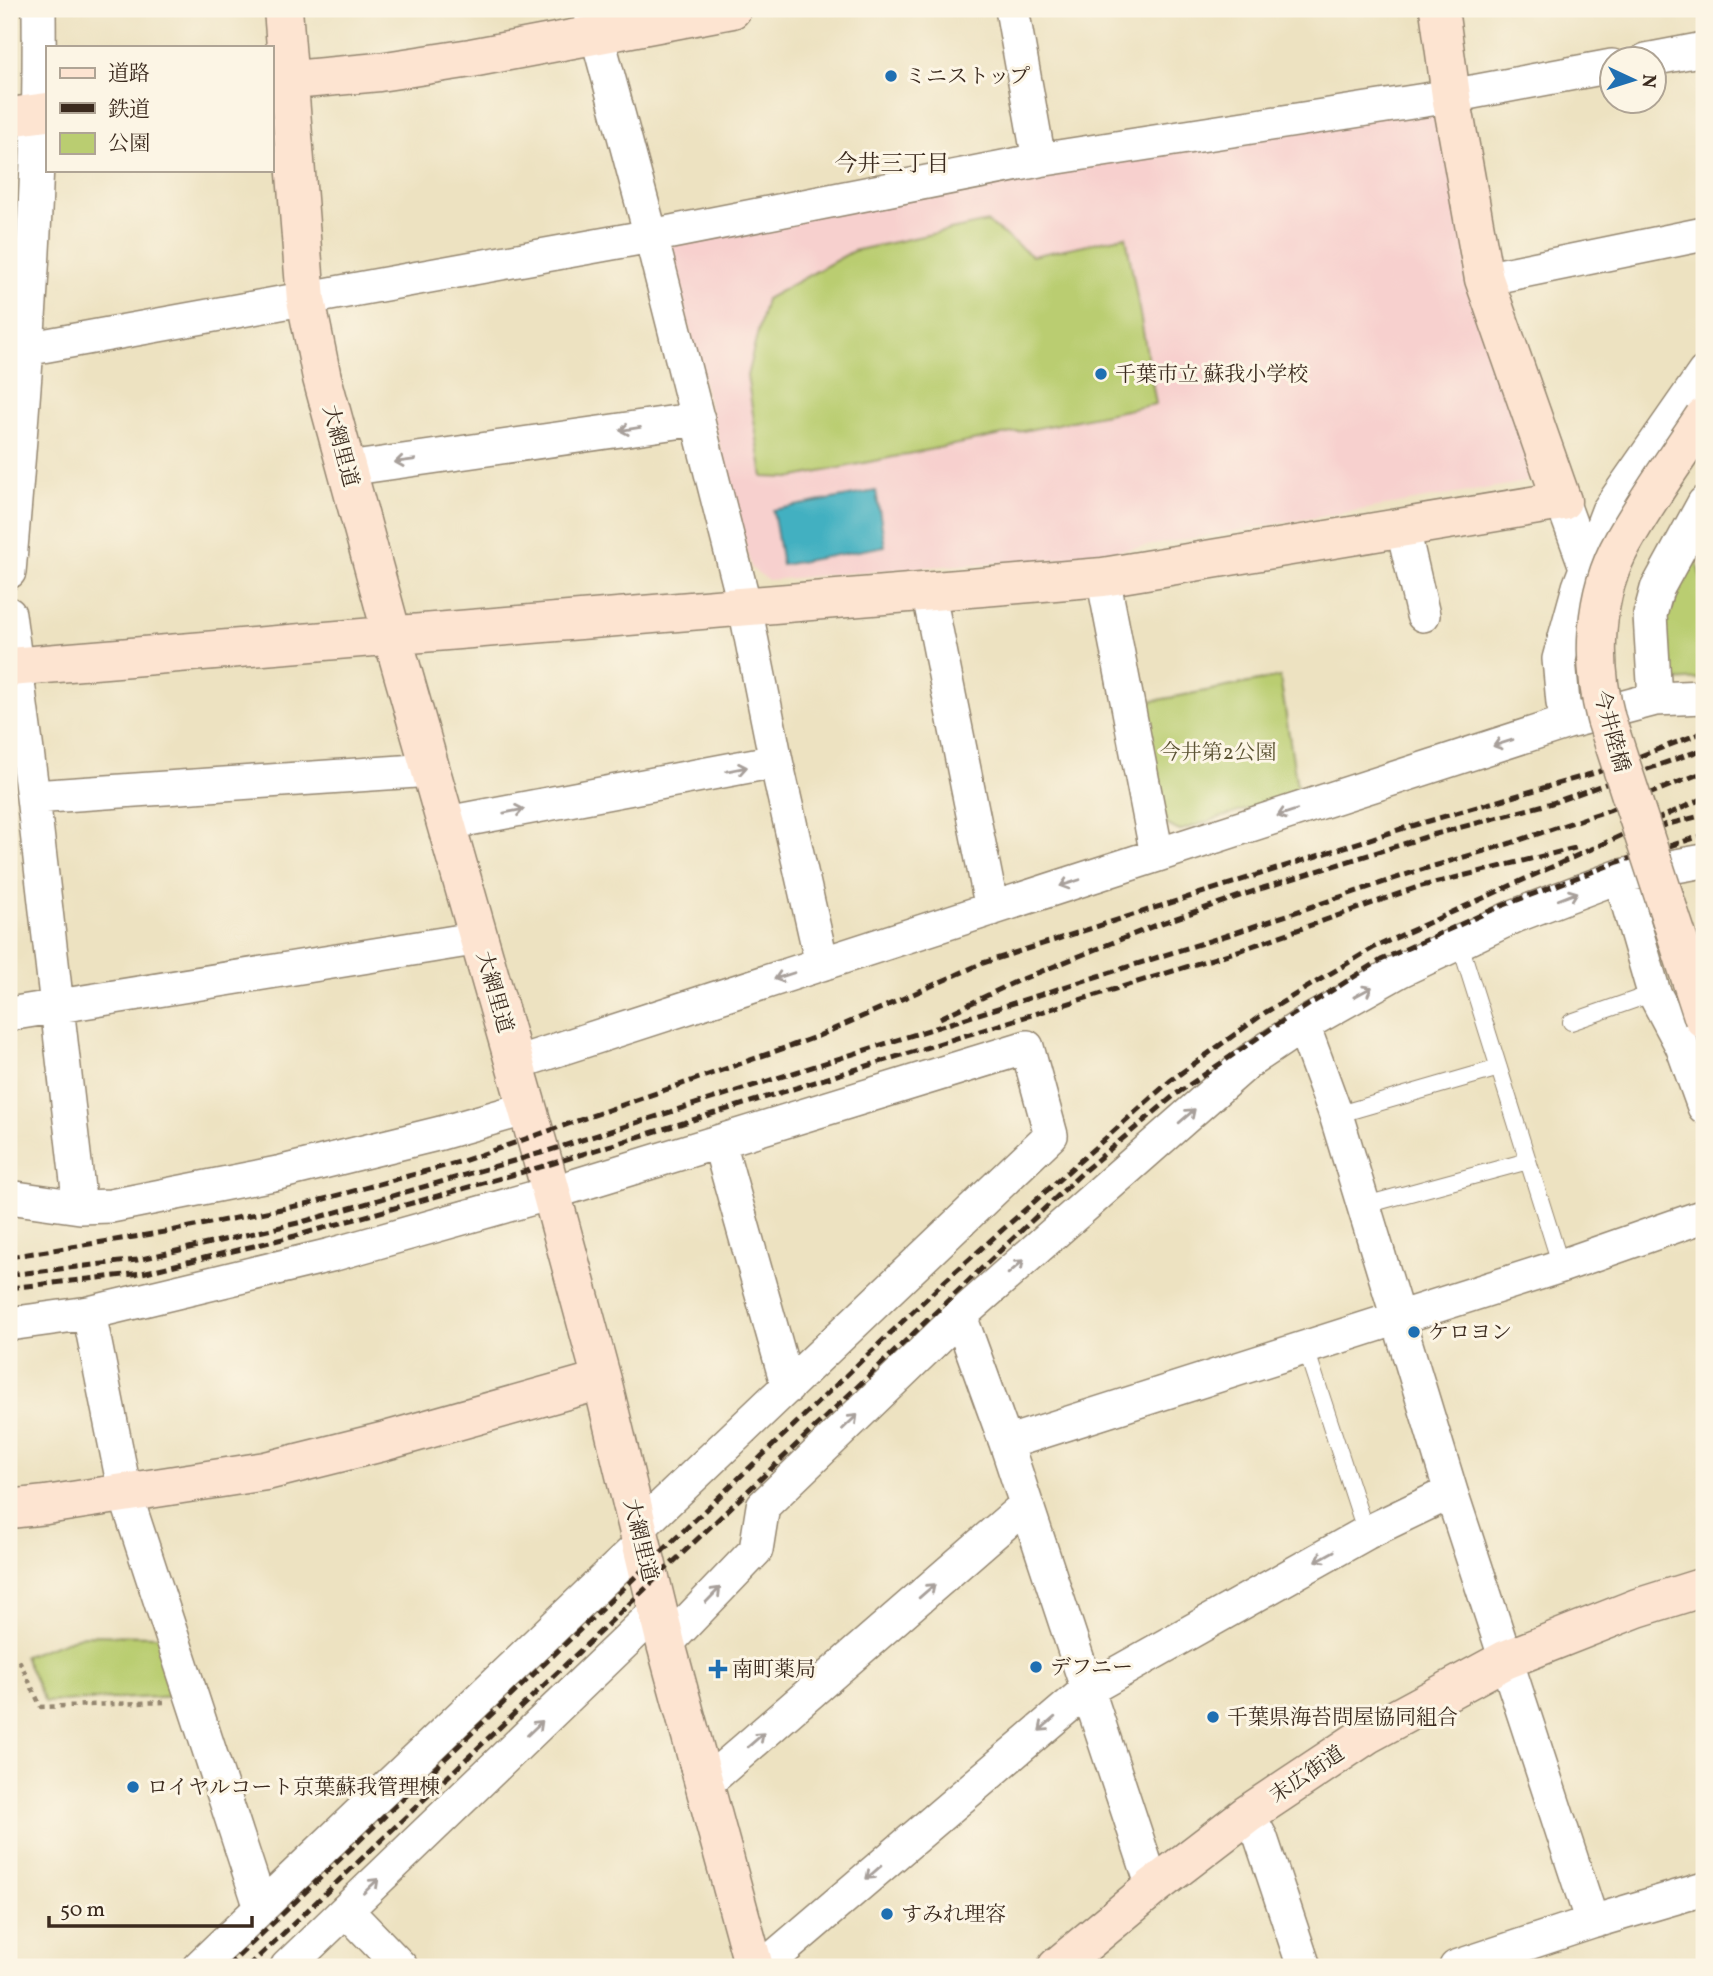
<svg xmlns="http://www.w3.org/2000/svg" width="1713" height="1976" viewBox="0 0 1713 1976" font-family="Vollkorn,'Noto Serif JP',serif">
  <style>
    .built { fill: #f7d0ce }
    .green { fill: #bacd71; stroke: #7a7c48; stroke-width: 2 }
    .water { fill: #43b0c1; stroke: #3f6d70; stroke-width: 2 }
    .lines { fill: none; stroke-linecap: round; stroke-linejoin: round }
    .stream { stroke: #43b0c1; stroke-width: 8 }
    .lane-casing { stroke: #948670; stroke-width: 18 }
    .street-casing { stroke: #948670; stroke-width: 36 }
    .secondary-casing { stroke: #948670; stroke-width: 41 }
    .path { stroke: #948670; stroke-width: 4.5; stroke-dasharray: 5 5; stroke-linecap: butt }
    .lane { stroke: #fff; stroke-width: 16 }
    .street { stroke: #fff; stroke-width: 33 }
    .secondary { stroke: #fde4d1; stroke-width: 38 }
    .rail { stroke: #3b2a1e; stroke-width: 5; stroke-dasharray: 10 5; stroke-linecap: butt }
    .secondary-bridge-casing { stroke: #948670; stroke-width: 41; stroke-linecap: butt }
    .secondary-bridge { stroke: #fde4d1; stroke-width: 38 }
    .oneway { stroke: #a79f9a }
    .poi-dot { fill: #1f6fb2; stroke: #fcf5e5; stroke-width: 2.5 }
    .labels { text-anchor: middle; stroke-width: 6; stroke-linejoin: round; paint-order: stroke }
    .poi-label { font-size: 21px; fill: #3b2a1e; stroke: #fcf5e5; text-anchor: start }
    .street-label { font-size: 21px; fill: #3b2a1e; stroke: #fcf5e5 }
    .park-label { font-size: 21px; fill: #5b5333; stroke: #fcf5e5 }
    .neighbourhood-label { font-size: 23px; fill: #3b2a1e; stroke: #fcf5e5 }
  </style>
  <rect width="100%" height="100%" fill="#fcf5e5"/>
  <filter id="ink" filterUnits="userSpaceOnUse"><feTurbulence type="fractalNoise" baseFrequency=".0143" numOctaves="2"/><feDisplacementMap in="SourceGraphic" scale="14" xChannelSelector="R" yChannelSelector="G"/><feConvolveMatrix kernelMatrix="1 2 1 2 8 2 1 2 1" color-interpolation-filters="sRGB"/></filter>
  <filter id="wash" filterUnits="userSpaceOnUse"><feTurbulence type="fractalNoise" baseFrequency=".00686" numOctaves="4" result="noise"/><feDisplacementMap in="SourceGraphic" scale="28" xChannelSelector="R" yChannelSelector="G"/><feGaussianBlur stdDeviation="1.57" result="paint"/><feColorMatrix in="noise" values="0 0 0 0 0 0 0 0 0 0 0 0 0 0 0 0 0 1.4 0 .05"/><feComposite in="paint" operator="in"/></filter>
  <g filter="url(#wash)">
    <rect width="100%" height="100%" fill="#ede2c1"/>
    <path class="built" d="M 1428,105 L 1439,112 L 1535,466 L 1526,482 L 1076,558 L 929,567 L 768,580 L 751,568 L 670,254 L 673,239 Z"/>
    <path class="green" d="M 987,222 L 1032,256 L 1126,236 L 1156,404 L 790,478 L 763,477 L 747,376 L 766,299 L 853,251 Z
      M 1691,539 L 1704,590 L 1704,679 L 1671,681 L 1657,668 L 1658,596 Z
      M 1280,677 L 1298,793 L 1179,831 L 1166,824 L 1142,703 Z
      M 83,1635 L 161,1636 L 181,1696 L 45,1702 L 24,1656 Z"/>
    <path class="water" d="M 876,491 L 885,546 L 782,565 L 773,510 Z"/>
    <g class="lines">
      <path class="stream" d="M 1704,551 L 1704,552"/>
    </g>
  </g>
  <g filter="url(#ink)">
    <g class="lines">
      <g class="lane-casing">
        <path id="lane" d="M 1460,944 L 1561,1266
          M 1571,1022 L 1654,993
          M 1336,1115 L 1499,1068
          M 1362,1206 L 1528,1161
          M 1305,1346 L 1366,1533"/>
      </g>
      <g class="street-casing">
        <path id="street" d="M 590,9 L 651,236 L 745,607 L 776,761 L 822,964
          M 1012,9 L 1039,160
          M 1646,60 L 1704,49
          M 1484,279 L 1704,234
          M 9,352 L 651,236 L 1039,160 L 1451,96 L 1612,66
          M 347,469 L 698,419
          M 1562,501 L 1586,567
          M 1403,529 L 1423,615
          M 9,572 C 25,384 41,197 39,9
          M 1103,577 L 1157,855
          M 928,590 L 992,909
          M 9,614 L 33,797 L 80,1207
          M 1655,699 L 1650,615 L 1657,589 L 1704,503
          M 1568,722 L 1563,703 L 1559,659 L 1579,587 L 1608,511 L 1704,373
          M 33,797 L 431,770
          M 447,823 L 776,761
          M 1620,876 L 1654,993 L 1682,1046 L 1704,1107
          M 9,1014 L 480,938
          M 1303,1025 L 1336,1115 L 1451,1492 L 1592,1922
          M 516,1063 L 1568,722 L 1655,699 L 1704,697
          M 719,1142 L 788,1387
          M 9,1197 L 80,1207 L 111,1206 L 278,1173 L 441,1133 L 528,1108
          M 89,1313 L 125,1493 L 261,1908
          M 960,1316 L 1006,1443 L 1153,1887
          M 9,1324 L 89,1313 L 331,1255 L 551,1193 L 1027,1047 L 1051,1135 L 638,1529
          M 1006,1443 L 1561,1266 L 1704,1216
          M 666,1644 L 756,1550 L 763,1506 L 960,1316 L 1248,1062 L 1303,1025 L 1399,971 L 1515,916 L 1620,876 L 1704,861
          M 704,1785 L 1026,1505
          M 1248,1814 L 1261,1838 L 1304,1967
          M 346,1910 L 401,1967
          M 199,1967 L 642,1543
          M 287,1967 L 658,1610
          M 763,1967 L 1087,1690 L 1366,1533 L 1451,1492
          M 1456,1967 L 1592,1922 L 1704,1889"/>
      </g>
      <g class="secondary-casing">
        <path id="secondary" d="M 283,9 L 306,300 L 322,378 L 392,635 L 544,1166 L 602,1380 L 666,1644 L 754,1967
          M 271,82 L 379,72 L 471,58 L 732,9
          M 9,117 L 47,112
          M 9,667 L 1103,577 L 1562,501 L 1484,279 L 1451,96 L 1439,9
          M 9,1509 L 46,1505 L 266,1471 L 382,1442 L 602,1380
          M 1057,1967 L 1153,1887 L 1248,1814 L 1368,1734 L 1505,1660 L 1637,1608 L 1704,1587"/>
      </g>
      <path class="path" d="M 9,1666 L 20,1662 L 41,1707 L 164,1702"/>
      <use href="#lane" class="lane"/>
      <use href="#street" class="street"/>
      <use href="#secondary" class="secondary"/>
      <path class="rail" d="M 1657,827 L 1704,815
        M 940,1018 L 1015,982 L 1159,924 L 1263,888 L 1432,835 L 1552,803 L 1704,749
        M 9,1257 L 165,1232 L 306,1204 L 463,1161 L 816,1037 L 983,963 L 1401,829 L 1598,772 L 1704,732
        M 9,1275 L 137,1260 L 302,1222 L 541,1153 L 1228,935 L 1414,872 L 1511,843 L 1609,810 L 1704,772
        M 9,1288 L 142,1273 L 295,1236 L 544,1166 L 1241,950 L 1418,887 L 1579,847
        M 227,1967 L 946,1280 L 1170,1081 L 1266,1012 L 1373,948 L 1704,798
        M 248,1967 L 1085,1170 L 1176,1094 L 1278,1024 L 1381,960 L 1499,907 L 1618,862 L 1704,835"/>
      <g class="secondary-bridge-casing">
        <path id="secondary-bridge" d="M 1704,417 C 1677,458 1647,499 1623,542 C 1593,595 1591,662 1606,719 L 1704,1019"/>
      </g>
      <use href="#secondary-bridge" class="secondary-bridge"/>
    </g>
    <defs><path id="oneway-shaft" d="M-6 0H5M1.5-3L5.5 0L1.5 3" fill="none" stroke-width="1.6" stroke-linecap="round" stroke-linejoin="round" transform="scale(1.75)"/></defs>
    <g class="oneway">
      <use href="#oneway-shaft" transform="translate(630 429) rotate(171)"/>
      <use href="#oneway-shaft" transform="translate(405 461) rotate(172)"/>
      <use href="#oneway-shaft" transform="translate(1503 743) rotate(162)"/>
      <use href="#oneway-shaft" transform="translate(737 769) rotate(-11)"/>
      <use href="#oneway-shaft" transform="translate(514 811) rotate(-11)"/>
      <use href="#oneway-shaft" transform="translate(1287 813) rotate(162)"/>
      <use href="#oneway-shaft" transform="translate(1070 883) rotate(162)"/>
      <use href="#oneway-shaft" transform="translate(1568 896) rotate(-21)"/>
      <use href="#oneway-shaft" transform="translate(784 976) rotate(162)"/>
      <use href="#oneway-shaft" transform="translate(1363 992) rotate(-29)"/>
      <use href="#oneway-shaft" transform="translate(1187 1116) rotate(-41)"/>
      <use href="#oneway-shaft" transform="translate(1016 1267) rotate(-41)"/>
      <use href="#oneway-shaft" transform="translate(850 1422) rotate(-44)"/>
      <use href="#oneway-shaft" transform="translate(1325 1556) rotate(151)"/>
      <use href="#oneway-shaft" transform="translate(927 1591) rotate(-41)"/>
      <use href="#oneway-shaft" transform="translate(713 1595) rotate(-46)"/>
      <use href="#oneway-shaft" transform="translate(1047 1724) rotate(139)"/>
      <use href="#oneway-shaft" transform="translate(535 1728) rotate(-44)"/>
      <use href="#oneway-shaft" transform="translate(756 1740) rotate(-41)"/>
      <use href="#oneway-shaft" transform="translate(874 1872) rotate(139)"/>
      <use href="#oneway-shaft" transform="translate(371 1886) rotate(-44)"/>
    </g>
  </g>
  <g class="poi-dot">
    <circle cx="891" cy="76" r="7"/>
    <circle cx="1101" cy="374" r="7"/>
    <circle cx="1414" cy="1332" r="7"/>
    <circle cx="1036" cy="1667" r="7"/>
    <path d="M714.5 1658.5h7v7h7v7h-7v7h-7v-7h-7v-7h7z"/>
    <circle cx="1213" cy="1717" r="7"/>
    <circle cx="133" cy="1787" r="7"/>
    <circle cx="887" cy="1914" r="7"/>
  </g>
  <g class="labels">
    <g class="poi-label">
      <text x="905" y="83">ミニストップ</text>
      <text x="1115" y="381">千葉市立 蘇我小学校</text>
      <text x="1428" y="1339">ケロヨン</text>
      <text x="1050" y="1674">デフニー</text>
      <text x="732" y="1676">南町薬局</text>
      <text x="1227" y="1724">千葉県海苔問屋協同組合</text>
      <text x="147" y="1794">ロイヤルコート京葉蘇我管理棟</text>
      <text x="901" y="1921">すみれ理容</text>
    </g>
    <g class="street-label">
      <text transform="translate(341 446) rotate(75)" y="7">大網里道</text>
      <text transform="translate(1612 731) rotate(75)" y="7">今井陸橋</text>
      <text transform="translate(495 992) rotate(74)" y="7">大網里道</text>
      <text transform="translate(641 1540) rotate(76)" y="7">大網里道</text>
      <text transform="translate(1307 1774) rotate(-34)" y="7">末広街道</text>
    </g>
    <g class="park-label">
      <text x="1218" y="759">今井第2公園</text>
    </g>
    <g class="neighbourhood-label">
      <text x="892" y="171">今井三丁目</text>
    </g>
  </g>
  <rect width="1713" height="1976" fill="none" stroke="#fcf5e5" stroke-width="35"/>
  <rect x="46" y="46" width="228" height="126" fill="#fcf5e5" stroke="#afa495" stroke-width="2"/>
  <rect x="60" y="68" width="35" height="10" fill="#fde4d1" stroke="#afa495" stroke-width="2"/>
  <text x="108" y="80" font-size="21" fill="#3b2a1e">道路</text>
  <rect x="60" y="103" width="35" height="10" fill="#3b2a1e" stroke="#afa495" stroke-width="2"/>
  <text x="108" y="116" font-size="21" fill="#3b2a1e">鉄道</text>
  <rect x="60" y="133" width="35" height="21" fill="#bacd71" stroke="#afa495" stroke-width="2"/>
  <text x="108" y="150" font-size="21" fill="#3b2a1e">公園</text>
  <g transform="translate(1633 80) rotate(94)"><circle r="33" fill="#fcf5e5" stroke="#afa495" stroke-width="2"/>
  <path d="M0-5L12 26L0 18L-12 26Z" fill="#1f6fb2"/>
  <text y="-10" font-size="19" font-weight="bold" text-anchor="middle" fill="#3b2a1e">N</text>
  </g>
  <path d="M49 1916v10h203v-10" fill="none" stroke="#3b2a1e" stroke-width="3.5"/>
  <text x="60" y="1916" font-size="21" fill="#3b2a1e" stroke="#fcf5e5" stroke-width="5" paint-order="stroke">50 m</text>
</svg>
